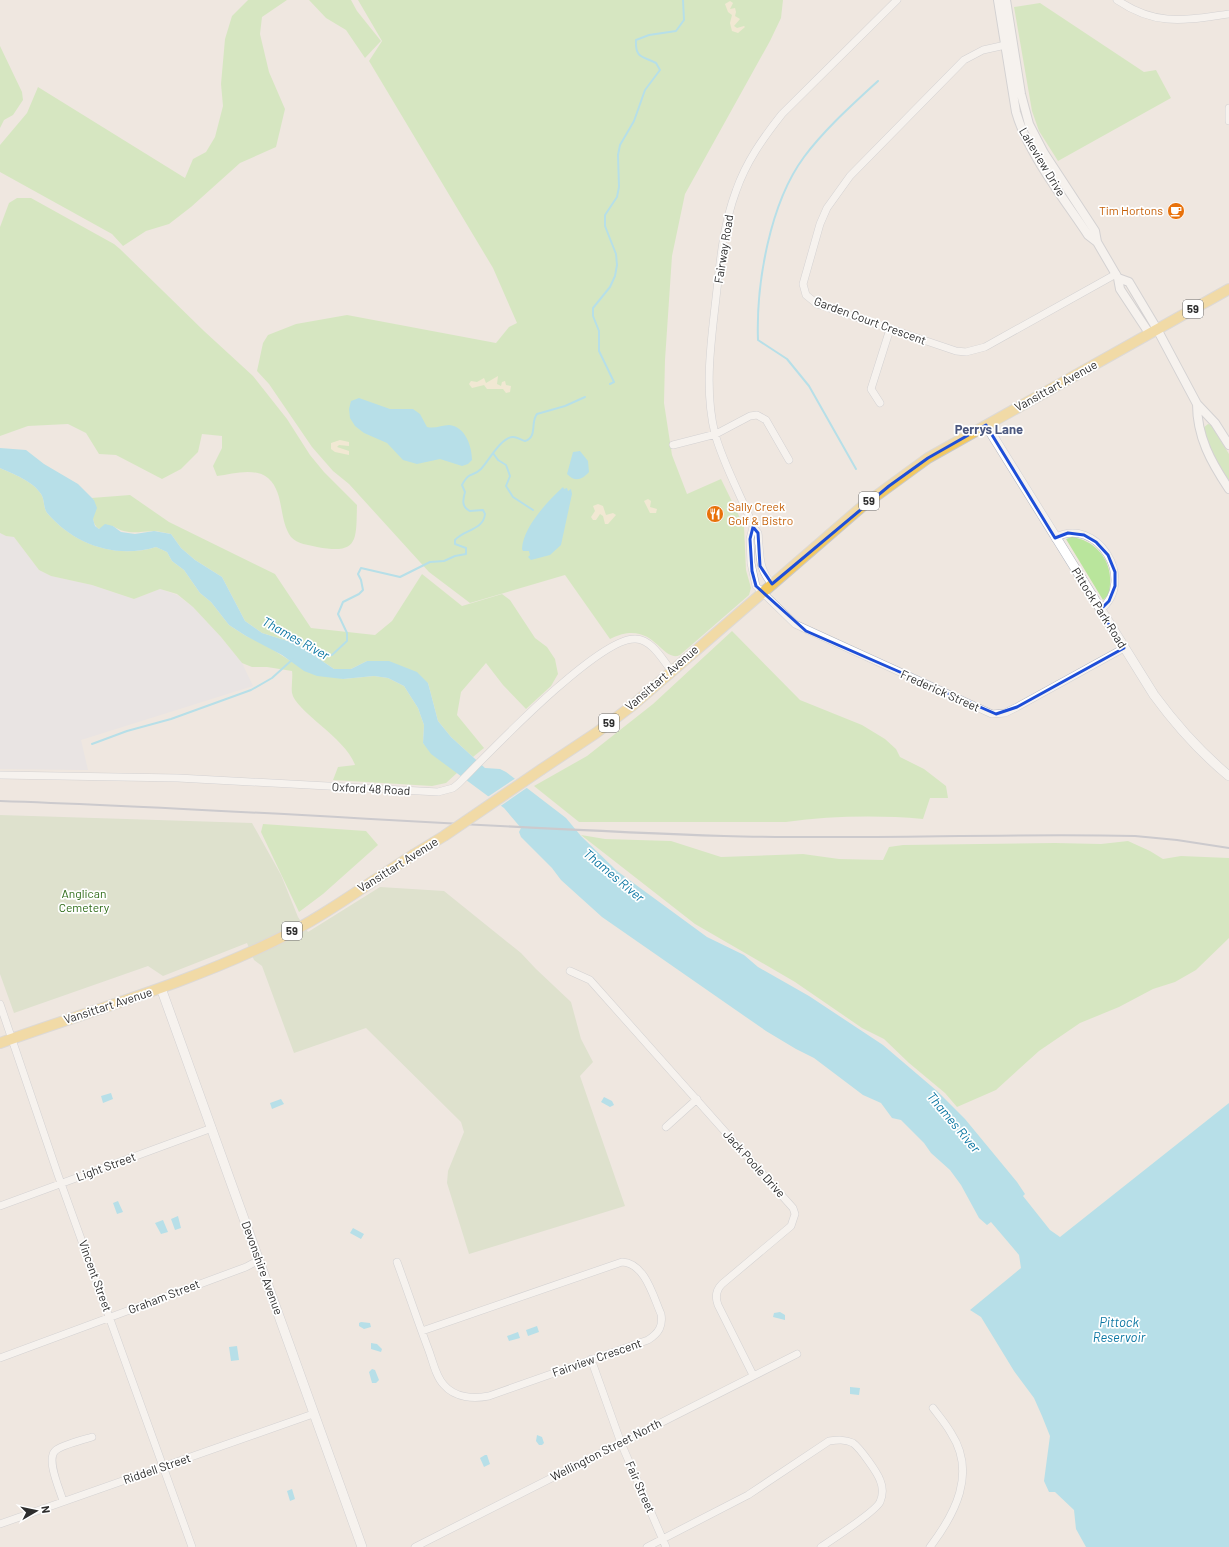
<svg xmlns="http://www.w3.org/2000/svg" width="1229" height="1547" viewBox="0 0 1229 1547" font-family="Barlow,sans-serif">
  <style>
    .industrial { fill: #e2e0e7 }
    .green { fill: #b9e59c }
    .sand { fill: #f3e9c3 }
    .cemetery { fill: #c9d9b7 }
    .water { fill: #73d6f1 }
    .pier { fill: #efe7e0 }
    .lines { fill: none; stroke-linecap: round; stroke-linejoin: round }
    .stream { stroke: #73d6f1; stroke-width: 2 }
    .minor-casing { stroke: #b3b7c1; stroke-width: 8 }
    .tertiary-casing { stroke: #b3b7c1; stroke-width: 10 }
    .secondary-casing { stroke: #b3b7c1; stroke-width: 10 }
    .primary-casing { stroke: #c8c8c8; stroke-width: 12 }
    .minor { stroke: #fff; stroke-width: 7 }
    .tertiary { stroke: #fff; stroke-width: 8 }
    .secondary { stroke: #fff; stroke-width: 9 }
    .primary { stroke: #f3c961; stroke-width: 10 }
    .rail { stroke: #a2a6b7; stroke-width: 2 }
    .primary-bridge-casing { stroke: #c8c8c8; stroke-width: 12; stroke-linecap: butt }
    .primary-bridge { stroke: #f3c961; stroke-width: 10 }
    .marked { fill: none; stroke: #1d4ed8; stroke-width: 3; stroke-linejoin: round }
    .labels { text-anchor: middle; stroke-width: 3.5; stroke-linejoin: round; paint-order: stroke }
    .shield { fill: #fff; stroke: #6c6c6c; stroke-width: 1 }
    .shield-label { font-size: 11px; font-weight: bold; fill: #2d2d2d }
    .street-label { font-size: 12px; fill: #2d2d2d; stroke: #fff }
    .food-label { font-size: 12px; fill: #c56008; stroke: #fff; text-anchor: end }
    .park-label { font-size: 12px; fill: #306d1a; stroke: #fff }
    .neighbourhood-label { font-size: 13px; font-weight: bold; fill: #4c587f; stroke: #fff }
    .water-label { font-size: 13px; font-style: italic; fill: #0c77a3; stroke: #fff }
  </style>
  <rect width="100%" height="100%" fill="#efe7e0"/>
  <path class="industrial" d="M 0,533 L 6,536 L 14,537 L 39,570 L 51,576 L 92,585 L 134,599 L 160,589 L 177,595 L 193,607 L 221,637 L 242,663 L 253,686 L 81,740 L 88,770 L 0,769 Z"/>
  <path class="green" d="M 248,0 L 287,0 L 262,17 L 260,34 L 269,72 L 285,109 L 276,147 L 240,163 L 191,207 L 169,224 L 146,231 L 123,246 L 112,234 L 0,172 L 0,145 L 27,113 L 38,87 L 185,178 L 193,159 L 206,152 L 215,137 L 223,106 L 221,84 L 225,39 L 232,16 Z
    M 309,0 L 351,0 L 357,11 L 381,41 L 365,58 L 346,30 L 326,18 Z
    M 358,0 L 783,0 L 781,18 L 770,41 L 685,194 L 672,256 L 665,360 L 664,403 L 672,455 L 687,494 L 721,479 L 744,526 L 746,570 L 751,588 L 749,595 L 680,655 C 661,664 654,617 610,639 L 565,575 L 470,603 L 429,572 L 349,484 L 333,471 L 312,447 L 269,384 L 257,371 L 263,343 L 268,335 L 296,324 L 347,315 L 496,343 L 509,327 L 517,323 L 493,268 L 369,61 L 382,41 Z
    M 1040,3 L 1144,72 L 1156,70 L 1171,98 L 1058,161 L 1039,131 L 1032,111 L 1014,7 Z
    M 0,46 L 22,92 L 23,100 L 13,115 L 4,120 L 0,128 Z
    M 1011,58 L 1021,107 L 1049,169 L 1033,145 L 1020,114 Z
    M 17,198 L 31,198 L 114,244 L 120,249 L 204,331 L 253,376 L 287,419 L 310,455 L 324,472 L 357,505 C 356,540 359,555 317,547 C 309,545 297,544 291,537 C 278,519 285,493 268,478 C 254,467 233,474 217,476 L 213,466 L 222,448 L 222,436 L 202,434 L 198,452 L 181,469 L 162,479 L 116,455 L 99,454 L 86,433 L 68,424 L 28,426 L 0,436 L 0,227 L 9,203 Z
    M 1208,424 L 1211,425 L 1229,454 L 1229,482 L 1212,454 L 1203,428 Z
    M 0,468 C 13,474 33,481 41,494 C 45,500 43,509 48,514 C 75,545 117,559 156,547 L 167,552 L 172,561 L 184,570 L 200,593 L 211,602 L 229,625 L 246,636 L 264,644 L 292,662 L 343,679 L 374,676 L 388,678 L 404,686 L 418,708 L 424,725 L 423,743 L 457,773 L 446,783 L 432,786 L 333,780 L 338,767 L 355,765 C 346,738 295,711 292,693 C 291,686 293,678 292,671 L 267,667 L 252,667 L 242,663 L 221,637 L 193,607 L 177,594 L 160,589 L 134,599 L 92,585 L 51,576 L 39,570 L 14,537 L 6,536 L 0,533 Z
    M 130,495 L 169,522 L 275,574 L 311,628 L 375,635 L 392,621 L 422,574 L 462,606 L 502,594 L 510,600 L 535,638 L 547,647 L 555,659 L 558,674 L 551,686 L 526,709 L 503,685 L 486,663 L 461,692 L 457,715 L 484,748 L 473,757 L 451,737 L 438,721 L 428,683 L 367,661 L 351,669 L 334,669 L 297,644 L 262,633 L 245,621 L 222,577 L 195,560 L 181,548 L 171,534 C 165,533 159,531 152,531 C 138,532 126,535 113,526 L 99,529 C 90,523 93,510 94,500 L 91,498 Z
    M 1072,537 C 1094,540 1112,559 1110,583 C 1110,589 1109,596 1103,600 L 1066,539 Z
    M 732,631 L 800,700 L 862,725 L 885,739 L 896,749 L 900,757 L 924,769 L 946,786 L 948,798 L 930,798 L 923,819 C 877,815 831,816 786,822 L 579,822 L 534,786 L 587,756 L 653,704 Z
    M 263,824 L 366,831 L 378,845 L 323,894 L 299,912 L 261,832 Z
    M 581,835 L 605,839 L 671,841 L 721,857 L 803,854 L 839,859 L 883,860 L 889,847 L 903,845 L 1055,843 L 1101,844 L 1128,841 L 1150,851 L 1163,859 L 1181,856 L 1229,858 L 1229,938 L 1196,970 L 1175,982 L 1153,989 L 1119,1007 L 1080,1023 L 1039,1051 L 996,1090 L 957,1107 L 945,1093 L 909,1063 L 884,1039 L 862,1028 L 795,982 L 695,924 Z"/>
  <path class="sand" d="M 730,1 L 733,3 L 730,9 L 735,8 L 736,12 L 735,16 L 740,19 L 734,26 L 737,28 L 744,26 L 745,27 L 738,33 L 732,31 L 730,23 L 732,15 L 728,12 L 725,4 Z
    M 498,376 L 497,384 L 501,386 L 502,382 L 505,381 L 506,385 L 511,386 L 510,392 L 506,393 L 503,389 L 487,389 L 484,385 L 472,388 L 469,384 L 471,381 L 477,382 L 484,378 L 486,383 Z
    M 340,440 L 349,442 L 349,446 L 339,445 L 337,447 L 349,451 L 349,455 L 335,452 L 331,449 L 331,443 Z
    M 648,499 L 651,501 L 650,507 L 657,509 L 656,513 L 650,513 L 644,501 Z
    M 598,504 L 603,506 L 606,515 L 613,513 L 616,515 L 608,524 L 605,524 L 603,516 L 600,514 L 596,520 L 593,520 L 591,517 L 595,511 L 593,506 Z"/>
  <path class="cemetery" d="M 0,815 L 252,823 L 281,875 L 298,917 L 308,932 L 380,887 L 444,891 L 521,953 L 536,969 L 571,1002 L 581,1039 L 593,1062 L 580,1076 L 625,1206 L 469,1254 L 447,1183 L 448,1171 L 464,1132 L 461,1122 L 366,1028 L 294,1053 L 262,966 L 254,960 L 247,943 L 163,976 L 148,966 L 14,1013 L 0,974 Z"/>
  <path class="water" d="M 359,398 L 390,409 L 413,409 L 420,414 L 427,427 C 435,429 442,425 449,425 C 465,426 472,446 472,460 L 468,464 L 462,466 L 440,459 L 417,464 L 403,460 L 387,443 L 364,433 L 355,426 L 350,418 L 349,409 L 351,401 Z
    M 0,448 L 26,450 L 44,464 L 78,484 L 94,500 L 97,508 L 93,519 L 95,526 L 99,529 L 105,524 L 113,526 L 121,532 L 135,534 L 154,531 L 171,534 L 181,548 L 195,560 L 222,577 L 245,621 L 262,633 L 297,644 L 334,669 L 351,669 L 367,661 L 389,661 L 417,672 L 428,683 L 438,721 L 451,737 L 485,768 L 500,769 L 506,772 L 566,818 L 581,836 L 617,871 L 707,937 L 744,955 L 758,967 L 809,996 L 883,1045 L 937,1091 L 965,1119 L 1017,1182 L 1025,1194 L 1023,1196 L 1050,1230 L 1060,1237 L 1229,1103 L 1229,1547 L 1086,1547 L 1076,1529 L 1074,1510 L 1055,1492 L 1049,1492 L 1044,1481 L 1050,1436 L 1042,1416 L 1034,1398 L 1014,1371 L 981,1317 L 970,1310 L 1021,1268 L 1019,1255 L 991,1222 L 987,1225 L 979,1218 L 961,1185 L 950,1170 L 931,1153 L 924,1143 L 901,1120 L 892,1118 L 881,1103 L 863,1095 L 814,1058 L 796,1049 L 766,1031 L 602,917 L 561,880 L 552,868 L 521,837 L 519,832 L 521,828 L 504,808 L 431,754 L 423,743 L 424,725 L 418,708 L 404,686 L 388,678 L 374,676 L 343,679 L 317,676 L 304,671 L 282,655 L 246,636 L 229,625 L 211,602 L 200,593 L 184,570 L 172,561 L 167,552 L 156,547 C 116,559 75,545 48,514 C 43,509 45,500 41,494 C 33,481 13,474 0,468 Z
    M 580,451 L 588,461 L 589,472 C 583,479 575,483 567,474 L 573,452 Z
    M 563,487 L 564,489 L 567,488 L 568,491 L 571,489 L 572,494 L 561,545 L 550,555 L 531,560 L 528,557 L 530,555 L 529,551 L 523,551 L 522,549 C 523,527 547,502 563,487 Z
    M 111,1093 L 113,1099 L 103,1103 L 101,1096 Z
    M 604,1097 L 612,1101 L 614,1105 L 610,1107 L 601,1102 Z
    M 281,1099 L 284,1104 L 272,1109 L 270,1103 Z
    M 118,1201 L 123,1212 L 117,1214 L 113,1203 Z
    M 178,1216 L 181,1228 L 175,1230 L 171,1219 Z
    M 163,1220 L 168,1232 L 161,1234 L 155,1223 Z
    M 353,1228 L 364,1234 L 361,1239 L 350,1233 Z
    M 780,1312 L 785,1315 L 785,1320 L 773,1317 L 774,1313 Z
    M 361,1322 L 370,1323 L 371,1327 L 364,1329 L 359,1326 L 359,1323 Z
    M 537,1326 L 539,1332 L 528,1336 L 526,1330 Z
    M 518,1332 L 520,1338 L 509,1341 L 507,1336 Z
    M 371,1343 L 377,1344 L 382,1349 L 381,1352 L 371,1349 Z
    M 237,1346 L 239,1360 L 231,1361 L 229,1347 Z
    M 372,1369 L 375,1370 L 379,1380 L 376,1383 L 372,1383 L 369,1372 Z
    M 850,1387 L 860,1388 L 859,1395 L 850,1394 Z
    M 537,1435 L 542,1437 L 544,1443 L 542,1445 L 539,1445 L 536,1441 Z
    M 485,1455 L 487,1455 L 490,1464 L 484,1467 L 480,1458 Z
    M 292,1489 L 295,1499 L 290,1501 L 287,1491 Z"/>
  <path class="pier" d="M 516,778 L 528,787 L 499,807 L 486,798 Z"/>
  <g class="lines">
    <path class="stream" d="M 610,384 L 614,382 L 599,351 L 599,331 L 593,316 L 593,308 L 610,287 L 615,276 L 617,265 L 616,254 L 605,226 L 605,215 L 617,197 L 619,187 L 618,155 L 620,145 L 634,121 L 645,90 L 660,70 L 656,63 C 643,56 635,59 636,40 L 649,35 L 676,31 L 684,20 L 683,0
      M 493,453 L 498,460 L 506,465 L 510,476 L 506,486 L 513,497 L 533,510
      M 856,469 L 809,386 L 787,359 L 758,340 C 756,283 770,203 804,157 C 825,129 852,105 878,81
      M 310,655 L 332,655 L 347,641 L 347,633 L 338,614 L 343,602 L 359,594 L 363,590 L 361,580 L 358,574 L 361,568 L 400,577 L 430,562 L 444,561 L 455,556 L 466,554 L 466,548 L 455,544 L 455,540 C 464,529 483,531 485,514 L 483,510 L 470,511 C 461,507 463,499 465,492 L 462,485 C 470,470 472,478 481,469 C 488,462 501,437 513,437 C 517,437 521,440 525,441 C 538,437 530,422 537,414 L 565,406 L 585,397
      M 92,744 L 127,731 L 171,719 L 251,690 L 272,678 L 293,659"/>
    <g class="minor-casing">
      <path id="minor" d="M 1117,0 C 1157,27 1185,20 1229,14
        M 1010,44 L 983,50 L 964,60 L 850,176 L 827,208 L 820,224 L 803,284 L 806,295 L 817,304 L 956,351 L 966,352 L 985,347 L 1116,274
        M 1229,108 L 1229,121
        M 880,403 L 871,389 L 890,329
        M 673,445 L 716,434 L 750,416 L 757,415 L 766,420 L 789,460
        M 753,527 L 750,539 L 751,563 L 756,586 L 795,624 L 992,714 L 1005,713 L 1017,707 L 1124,648
        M 1055,538 C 1096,515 1138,580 1100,610
        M 772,584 C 761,572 760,561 759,545 C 758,542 759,537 758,533 C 757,531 754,529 753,526 C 741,495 724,466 715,434 C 704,390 711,342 716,298 C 720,262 723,226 736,191 C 746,162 763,138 782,114 L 897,0
        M 0,775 L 178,778 L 438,792 L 453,788 L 458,784 C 486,756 600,635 636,639 C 652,640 662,659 671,670
        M 570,971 L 590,980 L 793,1208 L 795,1214 L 791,1226 L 722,1284 C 716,1290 715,1297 718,1305 L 753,1375
        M 0,1004 L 58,1175 L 192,1547
        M 666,1127 L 697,1099
        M 0,1206 L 212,1128
        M 397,1262 C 408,1292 418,1322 429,1351 C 433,1362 436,1377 444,1385 C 455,1398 474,1399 489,1396 L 648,1340 C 659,1333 663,1326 661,1314 C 653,1296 645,1263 622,1262 L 422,1331
        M 0,1358 L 246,1267 L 259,1260
        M 591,1359 L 621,1443 L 666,1547
        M 63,1501 C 60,1490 46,1460 55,1451 C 61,1445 83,1440 92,1437
        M 0,1524 L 313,1414
        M 415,1547 L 797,1354
        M 647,1547 L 748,1495 L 829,1441 C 837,1440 845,1439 853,1443 C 860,1448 877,1472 880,1480 C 883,1487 883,1495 880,1502 C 875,1512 833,1539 821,1547
        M 930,1547 C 955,1514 977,1473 951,1433 C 946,1424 939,1416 933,1408"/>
    </g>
    <g class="tertiary-casing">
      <path id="tertiary" d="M 998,0 L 1016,112 C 1027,152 1065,200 1088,235 L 1097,242
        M 1006,0 L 1021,94 L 1029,124 L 1044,153 L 1095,231 L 1097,242 L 1118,278 L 1120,289 L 1149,333
        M 1118,278 L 1129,282 L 1157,329 L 1197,404 L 1215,423 L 1229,445
        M 1197,404 C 1197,437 1211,462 1229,489"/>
    </g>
    <g class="secondary-casing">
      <path id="secondary" d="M 986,425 L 1154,695 C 1176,725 1200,752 1229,776
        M 161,988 L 362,1547"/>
    </g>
    <g class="primary-casing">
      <path id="primary" d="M 542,769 L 596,733 L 633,705 L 865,504 L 928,458 L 1229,289
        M 0,1043 C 92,1010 186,984 274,941 C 323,917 367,884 413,855"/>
    </g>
    <use href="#minor" class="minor"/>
    <use href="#tertiary" class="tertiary"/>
    <use href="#secondary" class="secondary"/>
    <use href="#primary" class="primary"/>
    <path class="rail" d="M 0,801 C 242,809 482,828 724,836 C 861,840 998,833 1135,836 L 1177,840 L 1229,848"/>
    <g class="primary-bridge-casing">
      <path id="primary-bridge" d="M 413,855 L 444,836 L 542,769"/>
    </g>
    <use href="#primary-bridge" class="primary-bridge"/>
  </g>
  <path d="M0 0H1229V1547H0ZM 986,425 L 1055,538 L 1068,533 L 1084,535 L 1096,542 L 1108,555 L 1115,572 L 1115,586 L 1109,601 L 1100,610 L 1124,648 L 1017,707 L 996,714 L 806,631 L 756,586 L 752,571 L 750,539 L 753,527 L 758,533 L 760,566 L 772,584 L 889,486 L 928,458 Z" fill="#efe7e0" fill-opacity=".55" fill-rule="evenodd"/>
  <path class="marked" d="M 986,425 L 1055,538 L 1068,533 L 1084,535 L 1096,542 L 1108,555 L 1115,572 L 1115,586 L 1109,601 L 1100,610 L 1124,648 L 1017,707 L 996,714 L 806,631 L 756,586 L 752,571 L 750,539 L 753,527 L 758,533 L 760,566 L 772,584 L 889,486 L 928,458 Z"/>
  <defs>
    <g id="cafe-disc" transform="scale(0.9)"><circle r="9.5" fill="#e8710a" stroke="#fff"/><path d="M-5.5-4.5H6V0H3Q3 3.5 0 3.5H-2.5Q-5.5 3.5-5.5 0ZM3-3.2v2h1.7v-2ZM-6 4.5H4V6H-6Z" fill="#fff"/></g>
    <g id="restaurant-disc" transform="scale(0.9)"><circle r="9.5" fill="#e8710a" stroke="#fff"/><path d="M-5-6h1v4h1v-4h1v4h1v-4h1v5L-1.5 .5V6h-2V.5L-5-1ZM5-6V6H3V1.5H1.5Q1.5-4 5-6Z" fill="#fff"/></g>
  </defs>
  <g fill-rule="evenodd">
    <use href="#cafe-disc" x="1176" y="211"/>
    <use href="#restaurant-disc" x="715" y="514"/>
  </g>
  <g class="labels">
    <g class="shield">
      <rect x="1183" y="300" width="20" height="18" rx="3"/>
      <rect x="859" y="492" width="20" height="18" rx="3"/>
      <rect x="599" y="714" width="20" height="18" rx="3"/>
      <rect x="282" y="922" width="20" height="18" rx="3"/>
    </g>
    <g class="shield-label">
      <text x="1193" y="313">59</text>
      <text x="869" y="505">59</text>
      <text x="609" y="727">59</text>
      <text x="292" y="935">59</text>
    </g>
    <g class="street-label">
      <text transform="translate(1042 162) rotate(59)" y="4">Lakeview Drive</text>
      <text transform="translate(724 249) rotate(-81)" y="4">Fairway Road</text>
      <text transform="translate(870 321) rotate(20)" y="4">Garden Court Crescent</text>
      <text transform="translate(1056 386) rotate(-29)" y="4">Vansittart Avenue</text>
      <text transform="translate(1099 608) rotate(58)" y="4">Pittock Park Road</text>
      <text transform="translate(662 678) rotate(-41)" y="4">Vansittart Avenue</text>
      <text transform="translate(940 691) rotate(24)" y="4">Frederick Street</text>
      <text transform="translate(371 789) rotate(3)" y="4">Oxford 48 Road</text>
      <text transform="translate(398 865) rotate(-32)" y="4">Vansittart Avenue</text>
      <text transform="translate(108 1006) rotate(-18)" y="4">Vansittart Avenue</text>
      <text transform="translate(754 1164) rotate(48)" y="4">Jack Poole Drive</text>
      <text transform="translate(106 1167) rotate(-20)" y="4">Light Street</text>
      <text transform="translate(262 1268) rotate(70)" y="4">Devonshire Avenue</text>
      <text transform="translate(95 1276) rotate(70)" y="4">Vincent Street</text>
      <text transform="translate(164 1297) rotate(-21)" y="4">Graham Street</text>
      <text transform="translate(597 1358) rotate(-19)" y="4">Fairview Crescent</text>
      <text transform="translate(606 1450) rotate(-27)" y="4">Wellington Street North</text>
      <text transform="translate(157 1469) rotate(-19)" y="4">Riddell Street</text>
      <text transform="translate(640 1487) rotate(66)" y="4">Fair Street</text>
    </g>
    <g class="food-label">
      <text x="1163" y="215">Tim Hortons</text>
      <text x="728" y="511" text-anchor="start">Sally Creek<tspan x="728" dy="14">Golf &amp; Bistro</tspan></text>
    </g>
    <g class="park-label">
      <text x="84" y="898">Anglican<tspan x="84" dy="14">Cemetery</tspan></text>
    </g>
    <g class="neighbourhood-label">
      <text x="989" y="434">Perrys Lane</text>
    </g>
    <g class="water-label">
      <text transform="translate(296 638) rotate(29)" y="5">Thames River</text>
      <text transform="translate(614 875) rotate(40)" y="5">Thames River</text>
      <text transform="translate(954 1122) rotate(50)" y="5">Thames River</text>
      <text x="1119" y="1327">Pittock<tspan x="1119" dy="15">Reservoir</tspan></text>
    </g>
  </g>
  <g transform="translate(36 1511) rotate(81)" stroke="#ffffff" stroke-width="3" paint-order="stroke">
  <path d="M0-3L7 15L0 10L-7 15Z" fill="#2d2d2d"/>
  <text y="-6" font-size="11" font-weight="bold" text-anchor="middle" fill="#2d2d2d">N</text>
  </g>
</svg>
